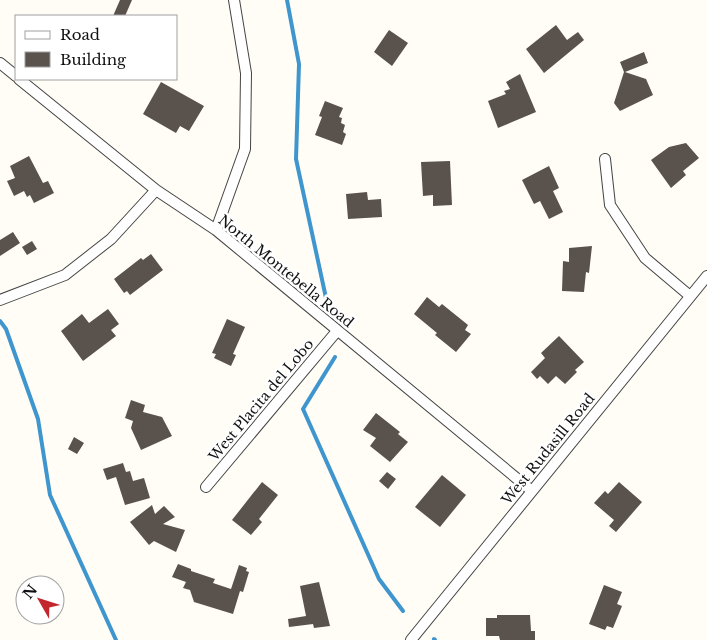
<svg xmlns="http://www.w3.org/2000/svg" width="707" height="640" viewBox="0 0 707 640" font-family="'Libre Baskerville',serif">
  <style>
    .lines { fill: none; stroke-linecap: round; stroke-linejoin: round }
    .stream { stroke: #3f96cf; stroke-width: 4 }
    .building { fill: #5a524d }
    .street-casing { stroke: #444; stroke-width: 12 }
    .street { stroke: #fff; stroke-width: 10 }
    .labels { text-anchor: middle; stroke-width: 5; stroke-linejoin: round; paint-order: stroke }
    .street-label { font-size: 14px; fill: #111; stroke: #fff }
  </style>
  <rect width="100%" height="100%" fill="#fffdf5"/>
  <g class="lines">
    <path class="stream" d="M 287,0 L 299,64 L 296,159 L 326,298
      M 0,321 L 6,329 L 38,419 L 50,495 L 116,640
      M 335,357 L 303,409 L 379,579 L 403,611
      M 434,639 L 435,640"/>
  </g>
  <path class="building" d="M 120,0 L 132,0 L 125,16 L 113,16 Z
    M 556,25 L 567,40 L 578,32 L 584,40 L 544,73 L 526,49 Z
    M 389,30 L 408,43 L 392,66 L 374,52 Z
    M 644,52 L 648,63 L 625,72 L 646,79 L 653,95 L 620,111 L 614,103 L 624,72 L 620,62 Z
    M 520,74 L 536,112 L 498,128 L 488,101 L 506,94 L 504,91 L 510,89 L 506,82 Z
    M 161,82 L 204,106 L 189,131 L 180,126 L 176,133 L 143,114 Z
    M 325,101 L 343,108 L 339,117 L 342,118 L 341,123 L 345,125 L 343,132 L 346,134 L 342,145 L 315,135 L 322,117 L 319,116 Z
    M 686,143 L 699,158 L 683,171 L 686,175 L 671,188 L 651,160 L 669,147 Z
    M 29,156 L 43,183 L 48,181 L 54,193 L 34,203 L 30,195 L 27,197 L 24,191 L 14,196 L 7,181 L 15,178 L 10,166 Z
    M 450,161 L 452,205 L 433,206 L 433,195 L 423,196 L 421,162 Z
    M 549,166 L 559,188 L 553,191 L 563,212 L 549,219 L 540,201 L 534,204 L 522,180 Z
    M 367,192 L 368,200 L 381,199 L 382,217 L 348,219 L 346,194 Z
    M 13,232 L 20,243 L 0,256 L 0,240 Z
    M 32,241 L 37,249 L 27,255 L 22,247 Z
    M 592,246 L 589,273 L 586,272 L 584,292 L 562,291 L 563,261 L 569,262 L 569,248 Z
    M 151,254 L 163,270 L 130,295 L 127,291 L 124,293 L 114,279 L 141,258 L 143,260 Z
    M 427,297 L 439,307 L 442,304 L 468,325 L 465,330 L 471,334 L 456,352 L 435,335 L 437,333 L 414,314 Z
    M 108,309 L 119,324 L 111,330 L 116,336 L 83,361 L 61,331 L 82,314 L 89,323 Z
    M 227,319 L 245,327 L 233,354 L 236,355 L 231,366 L 214,358 L 216,354 L 212,353 Z
    M 559,336 L 584,362 L 575,370 L 577,372 L 565,384 L 556,376 L 548,384 L 540,376 L 537,379 L 531,372 L 545,358 L 541,353 Z
    M 131,400 L 145,405 L 143,412 L 162,417 L 172,436 L 141,450 L 131,428 L 133,421 L 125,418 Z
    M 376,413 L 400,432 L 398,434 L 408,442 L 390,462 L 370,446 L 376,438 L 363,430 Z
    M 74,437 L 84,443 L 77,454 L 68,449 Z
    M 123,463 L 126,472 L 130,471 L 133,481 L 144,478 L 150,498 L 125,505 L 116,477 L 107,480 L 103,469 Z
    M 387,472 L 396,479 L 388,489 L 379,481 Z
    M 442,475 L 466,495 L 440,527 L 415,507 Z
    M 262,482 L 278,495 L 259,519 L 262,522 L 251,535 L 232,520 Z
    M 619,482 L 642,502 L 616,532 L 609,526 L 614,520 L 594,503 L 605,491 L 608,494 Z
    M 152,505 L 155,514 L 164,506 L 175,517 L 163,524 L 185,530 L 176,552 L 154,541 L 149,545 L 130,522 Z
    M 178,564 L 191,569 L 191,571 L 215,579 L 213,583 L 231,589 L 239,565 L 247,568 L 246,571 L 249,572 L 243,592 L 240,591 L 233,614 L 194,602 L 190,590 L 183,588 L 186,582 L 172,577 Z
    M 319,582 L 330,626 L 314,628 L 313,624 L 289,627 L 288,619 L 306,616 L 300,586 Z
    M 604,585 L 622,592 L 617,604 L 622,606 L 613,628 L 607,626 L 605,630 L 589,624 Z
    M 497,615 L 530,615 L 531,631 L 535,631 L 535,640 L 500,640 L 499,636 L 486,636 L 486,618 L 497,618 Z"/>
  <g class="lines">
    <g class="street-casing">
      <path id="street" d="M 0,63 L 16,76
        M 19,79 L 156,190 L 216,230 L 532,491
        M 605,159 L 610,205 L 645,258 L 690,296
        M 216,230 L 245,149 L 246,73 L 234,0
        M 0,300 L 65,275 L 111,239 L 156,190
        M 206,487 L 337,331
        M 411,640 L 707,276"/>
    </g>
    <use href="#street" class="street"/>
  </g>
  <g class="labels">
    <g class="street-label">
      <text transform="translate(286 271) rotate(39)" y="5">North Montebella Road</text>
      <text transform="translate(261 400) rotate(-50)" y="5">West Placita del Lobo</text>
      <text transform="translate(548 449) rotate(-51)" y="5">West Rudasill Road</text>
    </g>
  </g>
  <rect x="15" y="15" width="162" height="65" fill="#ffffff" stroke="#a0a0a0"/>
  <rect x="25" y="31" width="25" height="8" fill="#ffffff" stroke="#a0a0a0"/>
  <text x="60" y="40" font-size="15" fill="#111111">Road</text>
  <rect x="25" y="52" width="25" height="15" fill="#5a524d" stroke="#a0a0a0"/>
  <text x="60" y="65" font-size="15" fill="#111111">Building</text>
  <g transform="translate(40 600) rotate(309)"><circle r="24" fill="#ffffff" stroke="#a0a0a0"/>
  <path d="M0-4L9 19L0 12L-9 19Z" fill="#c4262e"/>
  <text y="-8" font-size="14" font-weight="bold" text-anchor="middle" fill="#111111">N</text>
  </g>
</svg>
